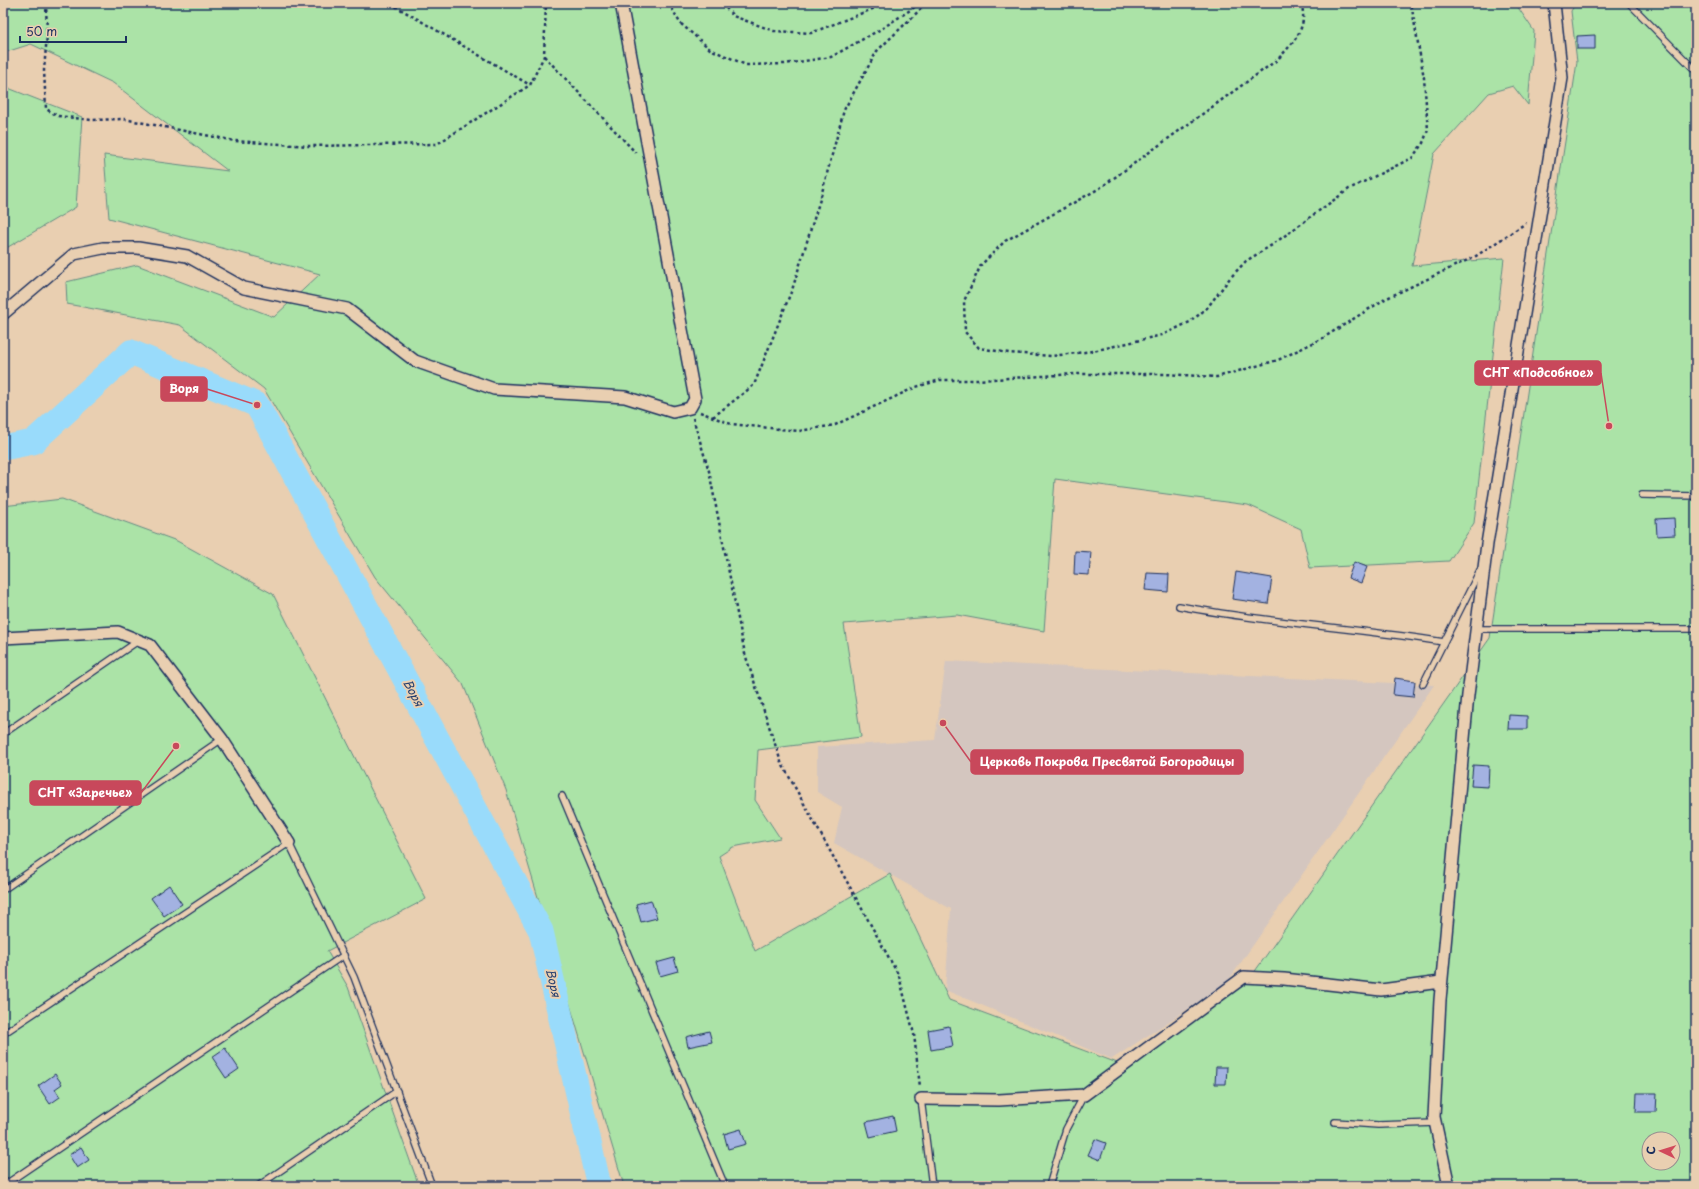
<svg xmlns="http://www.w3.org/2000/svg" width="1699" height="1189" viewBox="0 0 1699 1189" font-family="'Playpen Sans',sans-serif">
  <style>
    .built { fill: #d4c6bf }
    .green { fill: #abe3a7; stroke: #638982; fill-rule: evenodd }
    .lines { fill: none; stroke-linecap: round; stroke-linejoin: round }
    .river { stroke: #99dbfb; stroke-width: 25 }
    .building { fill: #a3b2e1; stroke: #1b2f5e }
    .lane-casing { stroke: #1b2f5e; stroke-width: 8 }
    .street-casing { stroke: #1b2f5e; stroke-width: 14 }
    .path { stroke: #1b2f5e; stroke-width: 2.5; stroke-dasharray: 3 3; stroke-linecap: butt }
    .lane { stroke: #e9cfb1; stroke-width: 5.5 }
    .street { stroke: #e9cfb1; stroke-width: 11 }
    .labels { text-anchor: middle; stroke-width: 4; stroke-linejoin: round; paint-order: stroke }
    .water-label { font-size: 12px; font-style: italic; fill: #28406e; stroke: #e9cfb1 }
    .leader { fill: none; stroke: #c8485b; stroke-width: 1.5 }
    .callout-dot { fill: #c8485b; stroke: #e9cfb1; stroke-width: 1.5 }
    .callout { fill: #c8485b; stroke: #c8485b; stroke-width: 1.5 }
    .callout-label { font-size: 12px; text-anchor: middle; font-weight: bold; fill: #fff }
  </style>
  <rect width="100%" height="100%" fill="#e9cfb1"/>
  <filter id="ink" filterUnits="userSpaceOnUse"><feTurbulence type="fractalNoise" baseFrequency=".025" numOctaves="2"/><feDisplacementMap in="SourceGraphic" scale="8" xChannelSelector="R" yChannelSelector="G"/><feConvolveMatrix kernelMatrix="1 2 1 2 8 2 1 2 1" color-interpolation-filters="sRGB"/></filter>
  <g filter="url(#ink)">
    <path class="built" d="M 946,661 L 1434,685 L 1226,984 L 1112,1059 L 945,990 L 951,909 L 834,843 L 842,807 L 817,792 L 817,747 L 935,740 Z"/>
    <path class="green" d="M 3,3 L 1515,3 L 1534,31 L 1528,105 L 1513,86 L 1489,93 L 1434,154 L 1412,266 L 1504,258 L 1474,523 L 1449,561 L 1310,568 L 1301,529 L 1248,505 L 1055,479 L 1044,631 L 957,615 L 844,624 L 861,737 L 758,750 L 755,800 L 780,838 L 733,847 L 719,856 L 755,951 L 890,874 L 949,1000 L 1120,1064 L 1246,984 L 1490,638 L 1577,62 L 1571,11 L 1576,3 L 1696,3 L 1696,1186 L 624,1186 L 506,790 L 463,684 L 375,577 L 264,389 L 180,325 L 67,304 L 66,282 L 137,265 L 274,317 L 320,274 L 109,218 L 104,155 L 228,171 L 113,83 L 31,44 L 3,53 ZM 1649,1139 L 1673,1139 L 1673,1163 L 1649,1163 Z
      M 3,86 L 82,117 L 76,207 L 3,250 Z
      M 62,499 L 177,541 L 273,594 L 426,899 L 327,951 L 348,987 L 419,1186 L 3,1186 L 3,506 Z"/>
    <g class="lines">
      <path class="river" d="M 3,448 L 33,442 L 131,352 L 257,405 L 541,931 L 599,1186"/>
    </g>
    <path class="building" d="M 1595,35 L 1595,49 L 1577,49 L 1577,36 Z
      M 1674,518 L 1675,535 L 1657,536 L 1656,519 Z
      M 1075,551 L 1091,552 L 1089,575 L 1074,574 Z
      M 1354,562 L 1367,567 L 1361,583 L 1348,578 Z
      M 1236,572 L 1272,578 L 1268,604 L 1232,599 Z
      M 1147,573 L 1169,574 L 1168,592 L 1145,590 Z
      M 1395,678 L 1415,681 L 1413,697 L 1393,695 Z
      M 1509,715 L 1527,716 L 1527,729 L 1508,729 Z
      M 1473,765 L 1489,766 L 1488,787 L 1471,786 Z
      M 169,885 L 182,904 L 164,916 L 151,898 Z
      M 651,900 L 657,918 L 641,922 L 636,904 Z
      M 674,958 L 678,971 L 660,976 L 656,963 Z
      M 949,1026 L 953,1046 L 931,1050 L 928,1030 Z
      M 709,1031 L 712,1042 L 688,1047 L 686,1037 Z
      M 225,1048 L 239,1069 L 226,1078 L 212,1057 Z
      M 1216,1067 L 1227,1067 L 1226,1084 L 1215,1084 Z
      M 55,1074 L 62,1084 L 55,1089 L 60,1097 L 50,1104 L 38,1086 Z
      M 1637,1093 L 1657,1093 L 1656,1112 L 1636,1112 Z
      M 893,1116 L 896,1131 L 870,1137 L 866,1122 Z
      M 741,1129 L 746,1144 L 728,1149 L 724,1134 Z
      M 1095,1139 L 1106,1143 L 1100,1160 L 1088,1155 Z
      M 81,1147 L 89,1160 L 77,1168 L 69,1155 Z"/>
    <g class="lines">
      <g class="lane-casing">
        <path id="lane" d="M 1629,3 L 1696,71
          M 1642,495 L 1696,496
          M 1179,606 C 1267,623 1356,628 1444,642
          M 1476,629 L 1696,629
          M 1423,684 L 1480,570
          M 3,734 L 138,641
          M 562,796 L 725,1186
          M 3,890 L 222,739
          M 3,1034 L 289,843 L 354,977 L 432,1186
          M 921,1099 L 932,1186
          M 1335,1122 L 1378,1125 L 1436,1123
          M 3,1186 L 344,955
          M 258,1186 L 397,1091
          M 1049,1186 L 1066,1129 L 1084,1095"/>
      </g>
      <g class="street-casing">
        <path id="street" d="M 3,314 L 74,254 L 103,248 L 138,248 L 187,256 L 244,288 L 347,309 L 415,361 L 494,389 L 625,397 L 673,412 L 690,408 L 695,399 L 621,3
          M 3,638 L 118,632 L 150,645 L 222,739 L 289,843
          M 921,1099 L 999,1100 L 1084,1095 L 1244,977 L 1284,979 L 1381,990 L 1441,982
          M 1449,1186 L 1434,1117 L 1440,1000 L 1468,695 L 1487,544 L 1562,78 L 1554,3"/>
      </g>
      <path class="path" d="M 46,3 L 47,35 L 44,70 L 46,109 L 58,116 L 91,120 L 124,119 L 235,141 L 309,146 L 437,144 L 530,85 L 544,56 L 546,3
        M 390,3 L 530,85
        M 669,3 L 680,23 L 710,49 L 746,65 L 785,64 L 831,57 L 881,29 L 921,3
        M 722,3 L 733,16 L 774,31 L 811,33 L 888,3
        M 1301,3 C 1309,28 1293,43 1277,60 L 1100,188 L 1005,241 L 981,265 L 964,301 L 965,332 L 979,348 L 1009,353 L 1052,356 L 1093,351 L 1162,335 L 1190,322 L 1207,308 L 1230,278 L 1246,261 L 1272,245 L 1349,189 L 1412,158 L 1423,143 L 1428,130 L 1424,78 L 1411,3
        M 544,56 L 636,153
        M 700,412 L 731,424 L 799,431 L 835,425 L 916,387 L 940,380 L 978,380 L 1075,374 L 1165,374 L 1217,377 L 1278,360 L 1323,338 L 1385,299 L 1476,256 L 1526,223
        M 713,417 L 754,385 L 793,287 L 821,196 L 844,110 L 877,51 L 927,3
        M 693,418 L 709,471 L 745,654 L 781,762 L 899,976 L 914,1034 L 920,1087"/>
      <use href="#lane" class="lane"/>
      <use href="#street" class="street"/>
    </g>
  </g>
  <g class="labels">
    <g class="water-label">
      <text transform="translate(413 693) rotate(62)" y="4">Воря</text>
      <text transform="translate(553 983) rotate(77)" y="4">Воря</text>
    </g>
  </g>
  <path class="leader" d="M1609 426L1601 373M257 405L207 389M943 723L971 762M176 746L141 793"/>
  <g class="callout-dot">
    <circle cx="1609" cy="426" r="4"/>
    <circle cx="257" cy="405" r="4"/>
    <circle cx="943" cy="723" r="4"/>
    <circle cx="176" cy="746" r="4"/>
  </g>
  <g class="callout">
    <rect x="1475" y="361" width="126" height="24" rx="4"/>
    <rect x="161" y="377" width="46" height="24" rx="4"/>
    <rect x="971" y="750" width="272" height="24" rx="4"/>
    <rect x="30" y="781" width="111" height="24" rx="4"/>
  </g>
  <g class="callout-label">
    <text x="1538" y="377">СНТ «Подсобное»</text>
    <text x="184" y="393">Воря</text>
    <text x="1107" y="766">Церковь Покрова Пресвятой Богородицы</text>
    <text x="85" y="797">СНТ «Заречье»</text>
  </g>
  <rect width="1699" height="1189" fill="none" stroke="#e9cfb1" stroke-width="16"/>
  <rect x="8" y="8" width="1683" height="1173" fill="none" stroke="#1b2f5e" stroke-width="1.5" filter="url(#ink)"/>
  <g transform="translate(1661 1151) rotate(274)"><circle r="19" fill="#e9cfb1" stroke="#978f90"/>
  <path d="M0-3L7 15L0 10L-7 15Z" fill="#d1495b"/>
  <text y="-6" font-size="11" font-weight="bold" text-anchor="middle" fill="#1b2f5e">С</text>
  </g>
  <path d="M20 36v6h106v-6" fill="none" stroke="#1b2f5e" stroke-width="2"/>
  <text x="26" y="36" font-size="12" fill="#1b2f5e" stroke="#e9cfb1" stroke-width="3" paint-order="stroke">50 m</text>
</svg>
